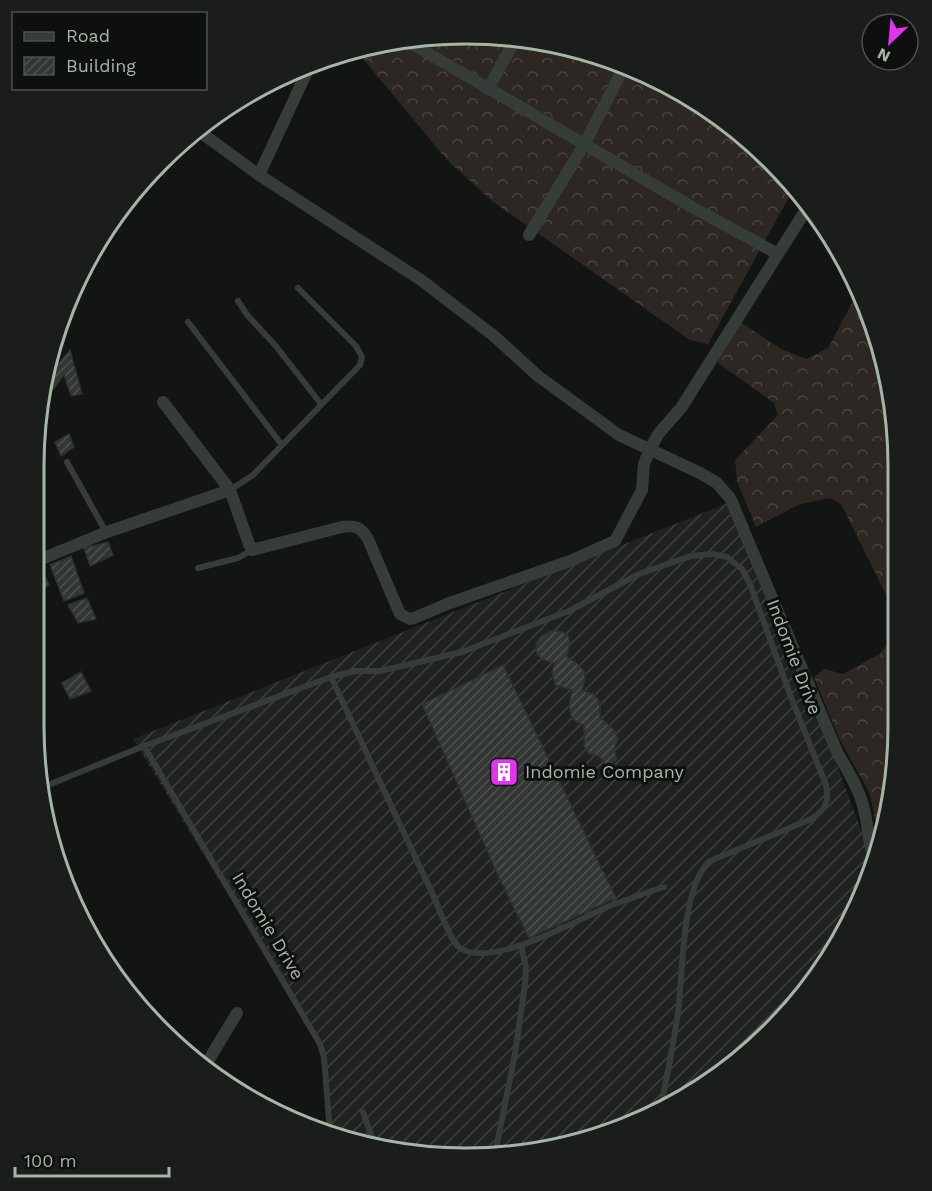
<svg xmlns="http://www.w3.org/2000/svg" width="932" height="1191" viewBox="0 0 932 1191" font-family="'Work Sans',sans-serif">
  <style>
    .industrial { fill: url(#industrial-furrows) }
    .forest { fill: url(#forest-crowns) }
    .building { fill: url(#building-hatch); stroke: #2d312e; stroke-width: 1.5 }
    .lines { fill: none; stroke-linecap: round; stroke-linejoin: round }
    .service { stroke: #363c37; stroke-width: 6 }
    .minor { stroke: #363c37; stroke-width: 12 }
    .labels { text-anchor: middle; stroke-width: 6; stroke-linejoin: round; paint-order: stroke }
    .street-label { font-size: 18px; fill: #a6b5a5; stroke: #0e100f }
    .poi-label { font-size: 18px; fill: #a6b5a5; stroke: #0e100f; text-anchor: start }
    .rim { fill: none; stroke: #a6b5a5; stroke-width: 3 }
  </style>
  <defs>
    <pattern id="industrial-furrows" width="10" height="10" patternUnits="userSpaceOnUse" patternTransform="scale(1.5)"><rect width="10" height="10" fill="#1f2220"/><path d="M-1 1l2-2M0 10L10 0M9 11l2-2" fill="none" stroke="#3d403d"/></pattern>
    <pattern id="forest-crowns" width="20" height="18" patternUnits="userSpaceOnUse" patternTransform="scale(1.5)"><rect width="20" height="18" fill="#2c2723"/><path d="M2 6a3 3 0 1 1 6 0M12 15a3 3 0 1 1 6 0" fill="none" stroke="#484440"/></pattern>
    <pattern id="building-hatch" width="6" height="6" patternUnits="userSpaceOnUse" patternTransform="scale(1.5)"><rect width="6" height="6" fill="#333734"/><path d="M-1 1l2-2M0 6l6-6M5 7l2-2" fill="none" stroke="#4e524e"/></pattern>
  </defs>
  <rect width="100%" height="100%" fill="#131514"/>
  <path class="industrial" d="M 738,499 L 874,865 L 866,890 L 826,966 L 772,1031 L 683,1100 L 578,1143 L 466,1158 L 354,1143 L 327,1132 L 327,1057 L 133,739 Z"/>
  <path class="forest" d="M 494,34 L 578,48 L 657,78 L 729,122 L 795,186 L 708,344 L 690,340 L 492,201 L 448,161 L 355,49 L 409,37 Z
    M 859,290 L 876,327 L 898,437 L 894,619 L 894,611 L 841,504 L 830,498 L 800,504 L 756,527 L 737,481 L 735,460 L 778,415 L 774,403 L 717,362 L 739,321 L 781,349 L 807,359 L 828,348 Z
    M 894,634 L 891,809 L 880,844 L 870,794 L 839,738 L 814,677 L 824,669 L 843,674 L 881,653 Z"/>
  <path class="building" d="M 70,350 L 82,394 L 71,396 L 64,375 L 41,405 L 46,378 Z
    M 69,434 L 74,447 L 61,456 L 55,442 Z
    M 108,542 L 113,555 L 90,566 L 84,548 Z
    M 71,556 L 84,593 L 64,601 L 50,565 Z
    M 42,569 L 49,585 L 38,591 L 33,578 L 33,572 Z
    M 87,598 L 96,619 L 78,623 L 68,605 Z
    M 550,631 L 561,631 L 568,635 L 570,642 L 567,657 L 578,664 L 584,671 L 585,678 L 582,690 L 593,694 L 598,700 L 600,705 L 600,717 L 615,731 L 618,739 L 614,748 L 617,760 L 607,767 L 599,756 L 589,754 L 584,746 L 584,726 L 572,719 L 569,705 L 572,690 L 555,685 L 552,672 L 555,663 L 543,660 L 537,654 L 536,643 L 542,636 Z
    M 33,634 L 38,646 L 33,648 Z
    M 503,665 L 616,898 L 529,938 L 500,880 L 422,704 Z
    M 81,672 L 91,691 L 70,699 L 62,683 Z"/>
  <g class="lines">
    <path class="service" d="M 238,301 L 248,316 L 275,345 L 321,404
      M 188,322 L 282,445
      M 67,462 L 106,532
      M 230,490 L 253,475 L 360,365 L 362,357 L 356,346 L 298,288
      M 198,568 L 238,558 L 252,550
      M 331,677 L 433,895 C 439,908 450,941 460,948 C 491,969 576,921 607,907 C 626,900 645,893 664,887
      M 144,746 L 320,1044 L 324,1057 L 330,1133
      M 41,788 L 139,748 L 331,677 L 355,671 L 380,671 L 462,652 L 569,611 L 639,574 L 691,556 L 713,554 L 727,557 L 742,569 L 750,584 L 791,697 L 826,785 C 829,801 826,810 811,819 L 710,861 C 681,886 683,975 678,1013 C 673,1045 667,1078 660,1109
      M 363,1112 L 375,1146
      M 495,1154 L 515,1054 L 525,984 L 526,967 L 521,946"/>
    <path class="minor" d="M 402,38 L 692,207 L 778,254
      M 488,89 L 516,38
      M 196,129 L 259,175 L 421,280 L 494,336 L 538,376 L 619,435 L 700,473 L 717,483 L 730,498 L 838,754 C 849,773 861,792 865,814 C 869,832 868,844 875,861
      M 259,175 L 311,63
      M 529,235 L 584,145 L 625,65
      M 163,402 L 230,490 L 249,544 L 252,550 L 342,527 C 356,525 361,527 368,539 L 400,614 L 410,619 L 414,618 L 447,604 L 570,561 L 615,541 L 642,490 L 644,464 L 650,449 L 659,433 L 681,408 L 809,205
      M 34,562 L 107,532 L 230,490
      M 205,1066 L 237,1013"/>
  </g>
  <defs>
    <g id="building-square" transform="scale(1.5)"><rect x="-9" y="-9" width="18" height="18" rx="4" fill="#e234ec" stroke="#0e100f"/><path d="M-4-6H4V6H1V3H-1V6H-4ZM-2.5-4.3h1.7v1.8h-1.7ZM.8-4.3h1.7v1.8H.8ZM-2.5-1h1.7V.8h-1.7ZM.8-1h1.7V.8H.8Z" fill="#fff"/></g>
  </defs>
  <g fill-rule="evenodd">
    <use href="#building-square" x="504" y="772"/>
  </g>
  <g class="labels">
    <g class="street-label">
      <text transform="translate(794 657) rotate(69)" y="6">Indomie Drive</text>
      <text transform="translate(268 926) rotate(59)" y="6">Indomie Drive</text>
    </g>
    <g class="poi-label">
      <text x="525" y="778">Indomie Company</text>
    </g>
  </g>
  <path d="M0 0H932V1191H0ZM466 44H466A422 422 0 0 1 888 466V726A422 422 0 0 1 466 1148H466A422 422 0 0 1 44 726V466A422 422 0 0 1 466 44Z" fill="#1a1d1b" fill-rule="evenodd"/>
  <path class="rim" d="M466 44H466A422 422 0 0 1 888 466V726A422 422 0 0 1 466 1148H466A422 422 0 0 1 44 726V466A422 422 0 0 1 466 44Z"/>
  <rect x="12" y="12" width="195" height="78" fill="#0e100f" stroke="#4b524b" stroke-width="1.5"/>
  <rect x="24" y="32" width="30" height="9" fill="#363c37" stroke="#4b524b" stroke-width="1.5"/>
  <text x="66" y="42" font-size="18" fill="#a6b5a5">Road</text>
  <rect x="24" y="57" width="30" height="18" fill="url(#building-hatch)" stroke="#4b524b" stroke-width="1.5"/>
  <text x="66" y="72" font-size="18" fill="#a6b5a5">Building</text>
  <g transform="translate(890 42) rotate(206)"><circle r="28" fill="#0e100f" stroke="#4b524b" stroke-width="1.5"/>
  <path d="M0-4.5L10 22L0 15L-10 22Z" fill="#e234ec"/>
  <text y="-9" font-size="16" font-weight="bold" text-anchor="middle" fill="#a6b5a5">N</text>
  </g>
  <path d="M15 1167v9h154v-9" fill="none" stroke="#a6b5a5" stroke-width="3"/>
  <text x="24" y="1167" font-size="18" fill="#a6b5a5" stroke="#0e100f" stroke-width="4.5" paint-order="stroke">100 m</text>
</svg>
